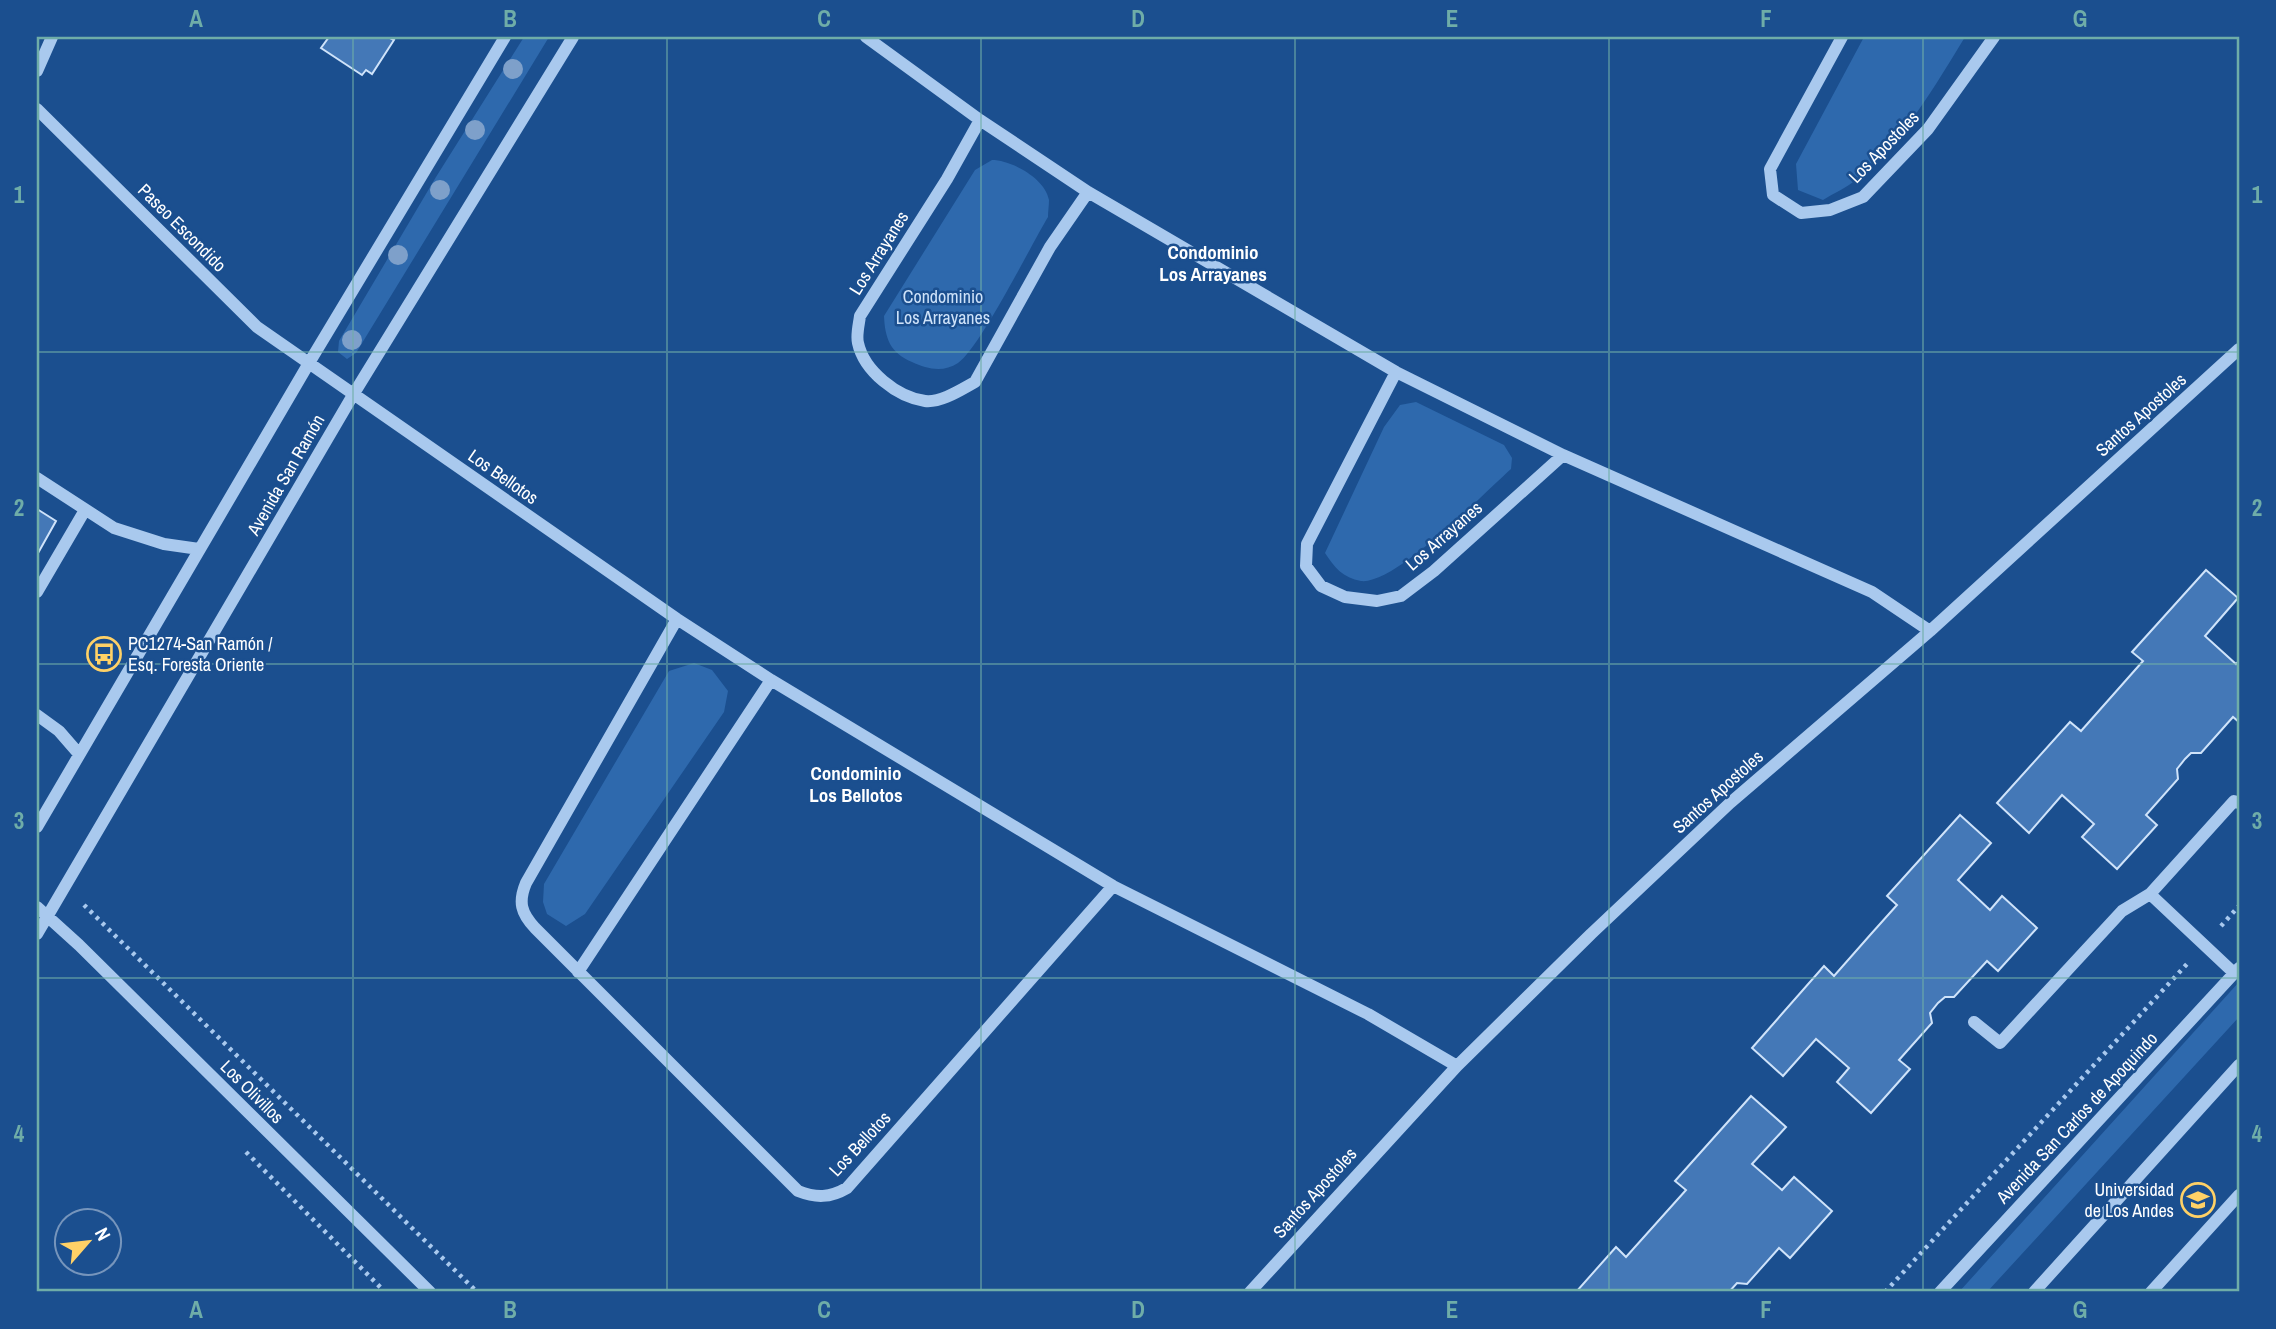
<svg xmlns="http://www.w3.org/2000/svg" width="2276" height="1329" viewBox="0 0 2276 1329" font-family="'Archivo Narrow',sans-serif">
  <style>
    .green { fill: #2e69ad }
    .building { fill: #4478b7; stroke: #cfe3fa; stroke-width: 2 }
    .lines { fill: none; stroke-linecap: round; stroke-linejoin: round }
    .path { stroke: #a9c9ee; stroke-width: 4.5; stroke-dasharray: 3.5 5; stroke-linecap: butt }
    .minor { stroke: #a9c9ee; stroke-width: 12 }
    .tree { fill: #7ea0ca }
    .grid { fill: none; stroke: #6fada8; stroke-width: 2; stroke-opacity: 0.55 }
    .labels { text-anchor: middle; stroke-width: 5; stroke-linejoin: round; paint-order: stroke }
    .street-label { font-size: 18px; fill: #fff; stroke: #1b4f8f }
    .park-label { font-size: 18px; fill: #cfe3fa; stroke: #1b4f8f }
    .poi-label { font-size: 18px; fill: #fff; stroke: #1b4f8f; text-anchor: start }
    .neighbourhood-label { font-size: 19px; font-weight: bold; fill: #fff; stroke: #1b4f8f }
    .neatline { fill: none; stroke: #6fada8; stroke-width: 2.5 }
    .grid-label { font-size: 23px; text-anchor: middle; font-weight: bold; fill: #6fada8 }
  </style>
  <rect width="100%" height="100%" fill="#1b4f8f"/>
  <path class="green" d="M 524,37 L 549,37 L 356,353 L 347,359 L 338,352 L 339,341 L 436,177 Z
    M 1864,37 L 1965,37 C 1935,86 1902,143 1856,180 C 1846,188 1834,193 1823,200 L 1798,190 L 1796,164 Z
    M 992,160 C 1011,160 1045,178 1049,200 C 1049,205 1048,211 1048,217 C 1031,245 980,348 958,363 C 943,373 927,369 912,362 C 890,353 885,338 884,316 L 975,170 Z
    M 1416,402 L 1504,445 L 1512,458 L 1511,469 C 1484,493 1395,585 1361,581 C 1343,578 1334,567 1325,553 L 1384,427 L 1400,405 Z
    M 694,663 L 712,670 L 728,691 L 724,712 L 585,914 L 566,926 L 547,914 L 543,902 L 544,884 L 669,671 Z
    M 2239,982 L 2239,1017 L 1987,1292 L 1959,1292 Z"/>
  <path class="building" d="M 329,37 L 388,37 L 394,40 L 372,74 L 366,70 L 362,75 L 321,48 Z
    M 37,509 L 56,521 L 37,555 Z
    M 2206,570 L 2238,598 L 2205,636 L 2236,664 L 2239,661 L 2239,722 L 2233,717 L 2201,753 L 2191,753 L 2185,759 L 2177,769 L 2178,779 L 2146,815 L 2157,825 L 2117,869 L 2082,837 L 2094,824 L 2062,795 L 2029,833 L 1997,803 L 2070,722 L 2081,731 L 2143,661 L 2132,652 Z
    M 1960,815 L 1991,843 L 1958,880 L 1990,910 L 2002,896 L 2037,928 L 1998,971 L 1987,961 L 1954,997 L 1945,997 L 1938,1003 L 1930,1013 L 1932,1023 L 1899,1060 L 1910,1069 L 1871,1113 L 1837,1082 L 1849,1068 L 1816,1039 L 1783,1076 L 1752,1048 L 1824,966 L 1834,976 L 1871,934 L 1897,905 L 1887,896 Z
    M 1751,1096 L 1786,1127 L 1752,1164 L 1782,1190 L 1794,1177 L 1832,1211 L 1790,1258 L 1779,1248 L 1747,1284 L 1737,1283 L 1729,1292 L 1576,1292 L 1616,1247 L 1626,1257 L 1686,1190 L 1675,1181 Z"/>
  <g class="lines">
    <path class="path" d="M 84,905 L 477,1292
      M 2221,926 L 2239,906
      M 246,1152 L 385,1292
      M 1885,1292 L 2187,964"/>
    <path class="minor" d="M 866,37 L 980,120 L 1088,192 L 1396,372 L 1563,455 L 1872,592 L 1930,631
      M 1842,37 L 1770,169 L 1773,195 L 1801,213 L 1830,210 L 1863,197 L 1928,129 L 1994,37
      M 37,71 L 52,37
      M 37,109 L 257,327 L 677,619 L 771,680 L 1113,886 L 1368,1014 L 1457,1066
      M 980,120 L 947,179 L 860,316 C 859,324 856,335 858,343 C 864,371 897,397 925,401 C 941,403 962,389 975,382 L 1050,247 L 1088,192
      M 1396,372 L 1307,544 L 1306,566 L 1321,586 L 1345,597 L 1377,601 L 1401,596 L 1434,571 L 1563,455
      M 37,478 L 114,528 L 164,544 L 199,549
      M 37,592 L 85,510
      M 677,619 L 526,883 C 518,902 521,913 535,928 L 798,1191 C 816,1198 830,1198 847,1188 L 1113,886
      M 37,715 L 59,731 L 79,754
      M 37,827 L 309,363 L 505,37
      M 2150,894 L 2234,973
      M 37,907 L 79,945 L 430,1292
      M 37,934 L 353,395 L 573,37
      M 578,972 L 771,680
      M 1974,1022 L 2000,1043 L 2122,911 L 2150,894 L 2234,801 L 2239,803
      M 1250,1292 L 1457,1066 L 1591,934 L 1730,803 L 1930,631 L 2239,349
      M 1940,1292 L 2239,968
      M 2034,1292 L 2239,1065
      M 2151,1292 L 2239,1195"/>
  </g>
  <g class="tree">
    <circle cx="513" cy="69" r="10"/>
    <circle cx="475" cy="130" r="10"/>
    <circle cx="440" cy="190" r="10"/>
    <circle cx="398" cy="255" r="10"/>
    <circle cx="352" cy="340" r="10"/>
  </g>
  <path class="grid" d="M 353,37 L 353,1292M 667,37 L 667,1292M 981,37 L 981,1292M 1295,37 L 1295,1292M 1609,37 L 1609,1292M 1923,37 L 1923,1292M 37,352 L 2239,352M 37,664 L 2239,664M 37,978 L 2239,978"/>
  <defs>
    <g id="bus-ring" transform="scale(1.75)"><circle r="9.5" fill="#1b4f8f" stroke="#ffd166" stroke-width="1.5"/><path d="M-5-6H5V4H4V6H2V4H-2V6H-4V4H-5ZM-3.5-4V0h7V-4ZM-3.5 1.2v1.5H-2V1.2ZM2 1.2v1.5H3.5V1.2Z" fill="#ffd166"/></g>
    <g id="university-ring" transform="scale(1.75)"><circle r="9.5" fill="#1b4f8f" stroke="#ffd166" stroke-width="1.5"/><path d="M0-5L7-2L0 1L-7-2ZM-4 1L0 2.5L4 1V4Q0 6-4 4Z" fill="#ffd166"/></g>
  </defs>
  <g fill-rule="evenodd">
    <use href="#bus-ring" x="104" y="654"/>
    <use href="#university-ring" x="2198" y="1200"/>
  </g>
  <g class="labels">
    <g class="street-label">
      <text transform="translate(1884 147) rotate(-46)" y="6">Los Apostoles</text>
      <text transform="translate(182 228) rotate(45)" y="6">Paseo Escondido</text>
      <text transform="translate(879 253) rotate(-58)" y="6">Los Arrayanes</text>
      <text transform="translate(2141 415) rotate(-42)" y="6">Santos Apostoles</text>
      <text transform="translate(286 475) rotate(-60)" y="6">Avenida San Ramón</text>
      <text transform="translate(503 477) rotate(35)" y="6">Los Bellotos</text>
      <text transform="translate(1444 536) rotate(-41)" y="6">Los Arrayanes</text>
      <text transform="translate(1718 792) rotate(-42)" y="6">Santos Apostoles</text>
      <text transform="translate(252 1092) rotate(45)" y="6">Los Olivillos</text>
      <text transform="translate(2077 1118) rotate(-47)" y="6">Avenida San Carlos de Apoquindo</text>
      <text transform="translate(860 1144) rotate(-47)" y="6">Los Bellotos</text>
      <text transform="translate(1315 1193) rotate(-48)" y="6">Santos Apostoles</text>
    </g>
    <g class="park-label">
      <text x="943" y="303">Condominio<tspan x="943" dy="21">Los Arrayanes</tspan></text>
    </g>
    <g class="poi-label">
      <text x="128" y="650">PC1274-San Ramón /<tspan x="128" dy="21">Esq. Foresta Oriente</tspan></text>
      <text x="2174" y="1196" text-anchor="end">Universidad<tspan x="2174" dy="21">de Los Andes</tspan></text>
    </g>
    <g class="neighbourhood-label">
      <text x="1213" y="259">Condominio<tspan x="1213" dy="22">Los Arrayanes</tspan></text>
      <text x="856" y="780">Condominio<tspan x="856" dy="22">Los Bellotos</tspan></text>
    </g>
  </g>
  <rect width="2276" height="1329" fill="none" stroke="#1b4f8f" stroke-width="77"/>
  <g transform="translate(88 1242) rotate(62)"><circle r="33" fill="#1b4f8f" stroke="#7695bc" stroke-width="2"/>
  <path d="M0-5L12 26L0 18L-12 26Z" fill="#ffd166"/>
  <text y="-10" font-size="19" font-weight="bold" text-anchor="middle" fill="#ffffff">N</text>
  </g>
  <rect x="38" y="38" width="2200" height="1252" class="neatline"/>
  <g class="grid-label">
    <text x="196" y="27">A</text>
    <text x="510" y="27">B</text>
    <text x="824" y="27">C</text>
    <text x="1138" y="27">D</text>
    <text x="1452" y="27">E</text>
    <text x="1766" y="27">F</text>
    <text x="2080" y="27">G</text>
    <text x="19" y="203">1</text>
    <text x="2257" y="203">1</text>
    <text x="19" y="516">2</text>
    <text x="2257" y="516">2</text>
    <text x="19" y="829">3</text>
    <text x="2257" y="829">3</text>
    <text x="19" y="1142">4</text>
    <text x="2257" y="1142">4</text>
    <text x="196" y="1318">A</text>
    <text x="510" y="1318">B</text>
    <text x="824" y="1318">C</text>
    <text x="1138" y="1318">D</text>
    <text x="1452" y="1318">E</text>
    <text x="1766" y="1318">F</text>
    <text x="2080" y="1318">G</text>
  </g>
</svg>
